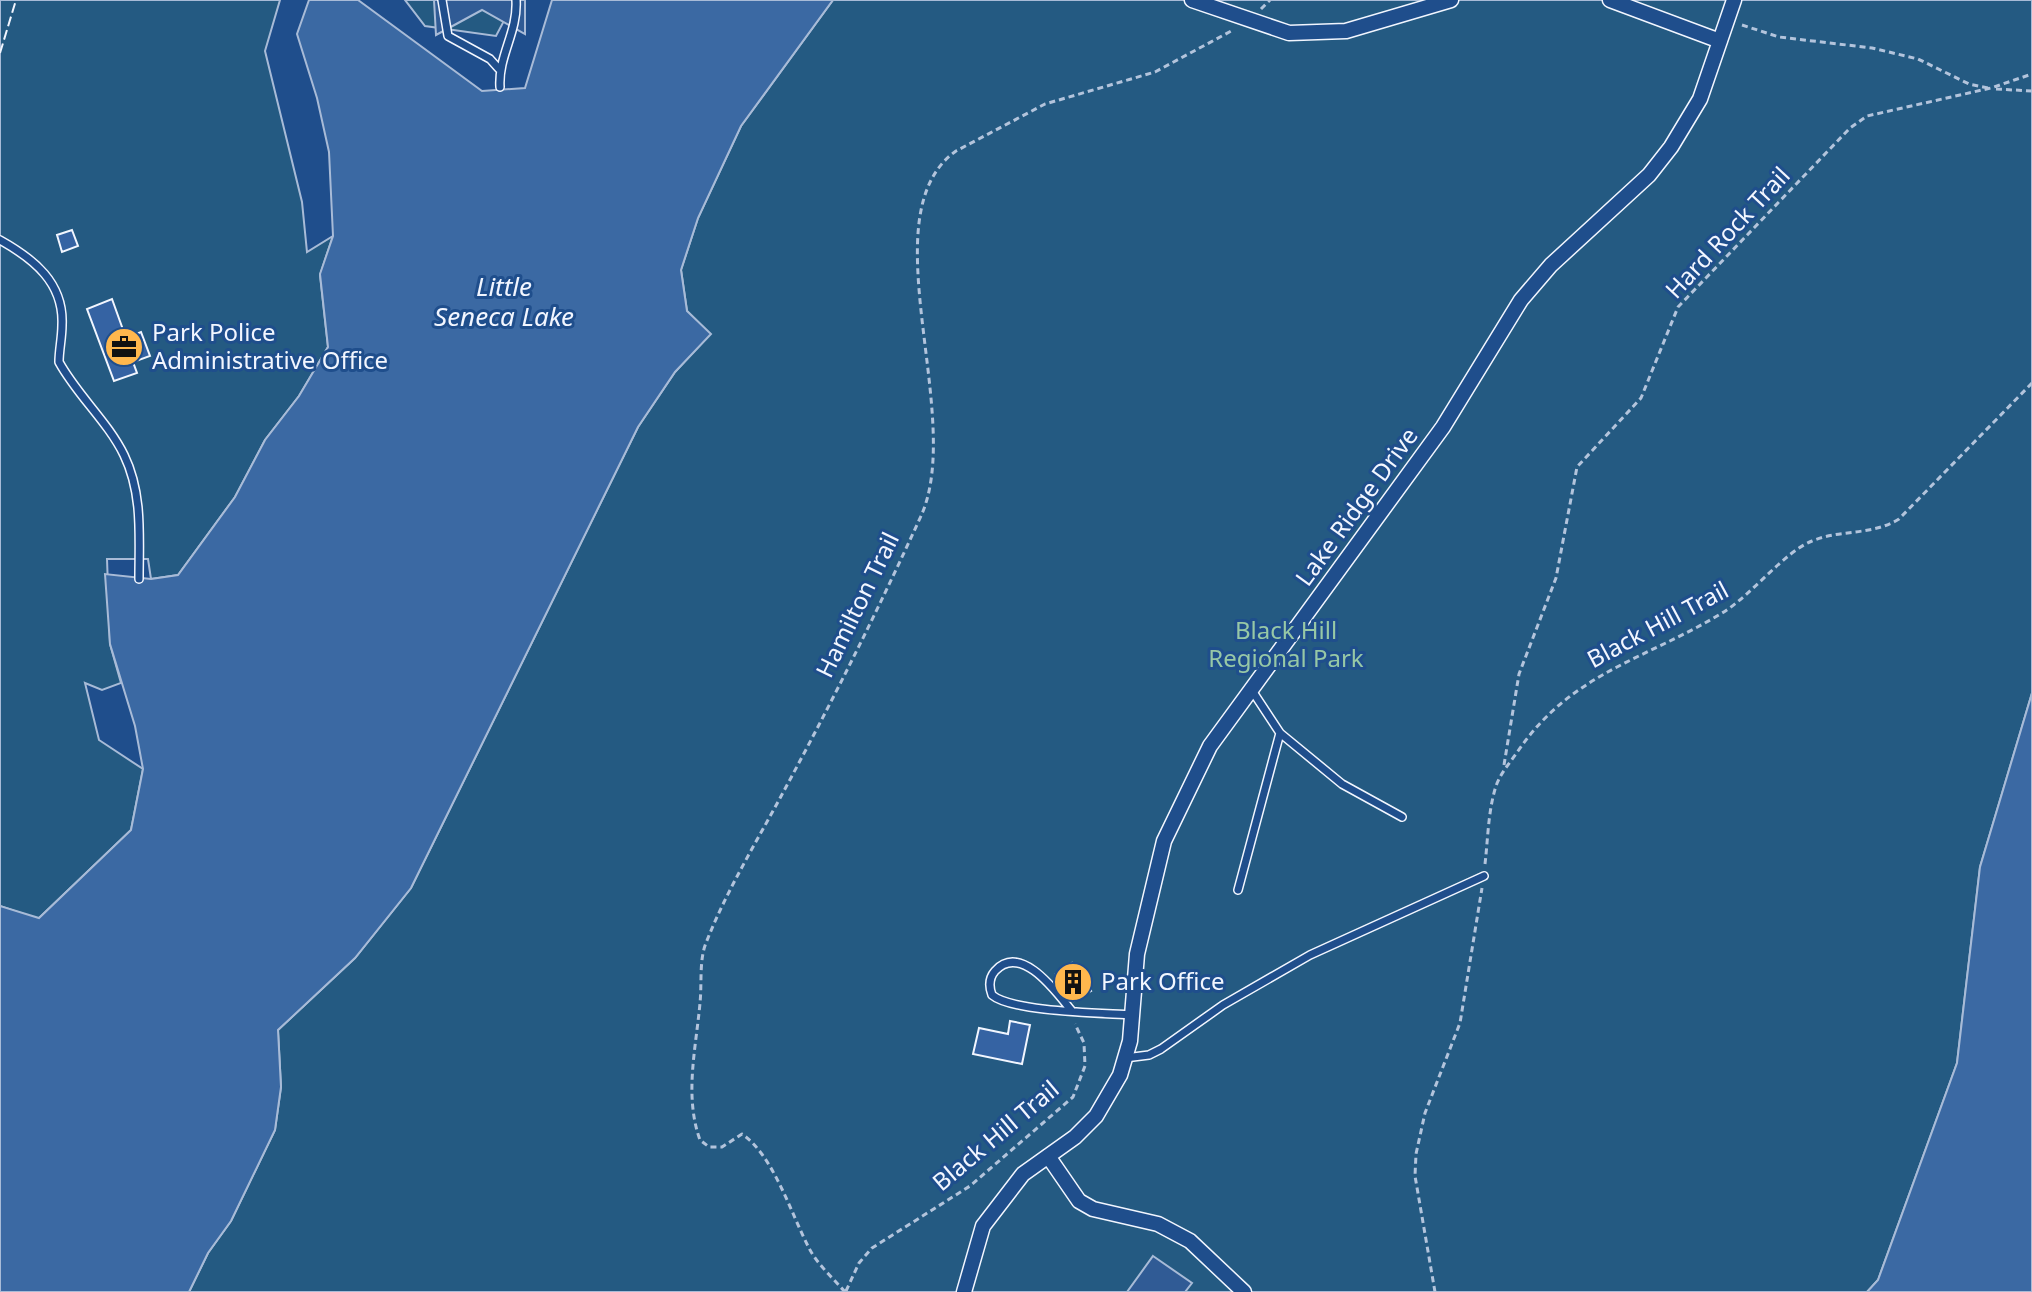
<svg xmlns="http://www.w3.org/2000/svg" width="2032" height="1292" viewBox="0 0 2032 1292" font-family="'Noto Sans',sans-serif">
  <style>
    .green { fill: #245a82; stroke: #a8bbd7; stroke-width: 2 }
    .parking { fill: #305b95; stroke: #a8bbd7; stroke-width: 2 }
    .water { fill: #3b69a3; stroke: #a8bbd7; stroke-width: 2 }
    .building { fill: #3563a3; stroke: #f2f6ff; stroke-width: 2 }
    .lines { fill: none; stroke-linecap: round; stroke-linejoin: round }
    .service-casing { stroke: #f2f6ff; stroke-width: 10 }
    .minor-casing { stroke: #f2f6ff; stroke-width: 17 }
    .path { stroke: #b3c4dc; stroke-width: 3; stroke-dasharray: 6 4; stroke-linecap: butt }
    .service { stroke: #1f4e8c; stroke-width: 7 }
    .minor { stroke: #1f4e8c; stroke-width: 14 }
    .fence { stroke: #f2f6ff; stroke-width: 2; stroke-dasharray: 10 4; stroke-linecap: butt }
    .labels { text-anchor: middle; stroke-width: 6; stroke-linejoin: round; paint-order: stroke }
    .street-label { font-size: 24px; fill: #f2f6ff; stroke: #1f4e8c }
    .poi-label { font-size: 24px; fill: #f2f6ff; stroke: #1f4e8c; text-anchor: start }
    .park-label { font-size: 24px; fill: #97c8a6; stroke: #1f4e8c }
    .water-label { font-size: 26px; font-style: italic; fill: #f2f6ff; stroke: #1f4e8c }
  </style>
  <rect width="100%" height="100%" fill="#1f4e8c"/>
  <path class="green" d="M 0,0 L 280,0 L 265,51 L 302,202 L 307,252 L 333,236 L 320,275 L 328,347 L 299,396 L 265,440 L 235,497 L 178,575 L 151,579 L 148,559 L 107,559 L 110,644 L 121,683 L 102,690 L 85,683 L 99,740 L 143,769 L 131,830 L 38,919 L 0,906 Z
    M 405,0 L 515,0 L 496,36 L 425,26 Z
    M 833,0 L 2032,0 L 2032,693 L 1980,867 L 1957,1063 L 1878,1280 L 1867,1292 L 189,1292 L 208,1253 L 231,1221 L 275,1130 L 281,1087 L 278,1030 L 355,958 L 411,888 L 638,427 L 675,372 L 710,334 L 687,311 L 681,270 L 698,218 L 741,126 Z"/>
  <path class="parking" d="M 434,0 L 525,0 L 525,34 L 482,10 L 436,35 Z
    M 1153,1256 L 1192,1283 L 1185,1292 L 1127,1292 Z"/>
  <path class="water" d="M 309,0 L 358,0 L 482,91 L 525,88 L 552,0 L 833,0 L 741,126 L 698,218 L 681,270 L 687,311 L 711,334 L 675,372 L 638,427 L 411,888 L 355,958 L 278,1030 L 281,1087 L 275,1130 L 231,1221 L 208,1253 L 189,1292 L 0,1292 L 0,906 L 39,918 L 131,830 L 143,769 L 135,726 L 110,644 L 105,574 L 151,579 L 178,575 L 235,497 L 265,440 L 299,396 L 328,347 L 320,274 L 333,236 L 329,152 L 317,98 L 297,34 Z
    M 2032,693 L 2032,1292 L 1867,1292 L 1878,1280 L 1957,1063 L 1980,867 Z"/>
  <path class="building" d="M 72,230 L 78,246 L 62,252 L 57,235 Z
    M 112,299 L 126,338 L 141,332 L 150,356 L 133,362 L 137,373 L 114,381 L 87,309 Z
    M 1072,963 L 1091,991 L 1074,1001 L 1056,974 Z
    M 1010,1021 L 1030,1025 L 1022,1064 L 973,1054 L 979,1028 L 1008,1034 Z"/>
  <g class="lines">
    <g class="service-casing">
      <path id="service" d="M 442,0 L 448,36 L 490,59 L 499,69
        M 500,87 C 498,56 518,32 516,0
        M 0,240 C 34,259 64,283 62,325 C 62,338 59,350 59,362 C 77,395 108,422 124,455 C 143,494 139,537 139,579
        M 1251,689 L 1280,733 L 1342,784 L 1402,817
        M 1238,890 L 1280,733
        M 1071,1010 C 1057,993 1021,942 995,971 C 989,978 989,987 992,995 C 1012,1012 1103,1013 1132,1015
        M 1125,1058 L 1149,1055 L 1161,1049 L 1223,1005 L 1310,955 L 1484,876"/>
    </g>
    <g class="minor-casing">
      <path id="minor" d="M 1192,0 L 1289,33 L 1346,31 L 1451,0
        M 1610,0 L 1720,41
        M 1048,1156 L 1079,1201 L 1093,1209 L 1158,1224 L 1190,1241 L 1244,1292
        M 964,1292 L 983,1226 L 1023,1174 L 1075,1137 L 1096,1116 L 1120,1075 L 1130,1041 L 1137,954 L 1164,841 L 1210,746 L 1443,427 L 1521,300 L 1551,265 L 1649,175 L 1671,147 L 1700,99 L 1734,0"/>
    </g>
    <path class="path" d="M 1261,9 L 1270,0
      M 1742,25 L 1779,37 L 1872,48 L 1918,59 L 1969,84 L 1988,88
      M 1996,89 L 2032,91
      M 1504,765 L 1519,674 L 1556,578 L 1577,467 L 1641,398 L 1678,307 L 1850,128 L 1867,116 L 1991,88 L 2032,74
      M 1485,864 C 1488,839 1488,811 1496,786 C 1501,772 1510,763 1518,751 C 1572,672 1647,659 1722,613 C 1752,595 1784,552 1812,541 C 1841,529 1871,536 1899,519 L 2032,383
      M 846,1291 L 859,1263 L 872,1248 L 970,1186 L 1073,1097 L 1085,1066 L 1084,1043 L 1075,1024
      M 845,1292 C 833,1278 817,1264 809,1248 C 791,1214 774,1156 742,1134 L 722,1147 L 709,1147 L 700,1140 C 684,1096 696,1048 700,1003 C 702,984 699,960 706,943 C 727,889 759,838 786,787 C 834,698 879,608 921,516 C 966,416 867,214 956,151 L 1045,104 L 1155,72 L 1233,30
      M 1435,1292 L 1415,1176 L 1416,1154 L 1425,1113 L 1460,1023 L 1482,888"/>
    <use href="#service" class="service"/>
    <use href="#minor" class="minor"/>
    <path class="fence" d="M 0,53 L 16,0"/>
  </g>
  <defs>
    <g id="office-disc" transform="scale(2)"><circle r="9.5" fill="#ffb74d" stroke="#1f4e8c"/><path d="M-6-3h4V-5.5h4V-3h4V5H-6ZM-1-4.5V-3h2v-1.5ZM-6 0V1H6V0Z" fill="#111"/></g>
    <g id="building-disc" transform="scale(2)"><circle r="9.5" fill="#ffb74d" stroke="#1f4e8c"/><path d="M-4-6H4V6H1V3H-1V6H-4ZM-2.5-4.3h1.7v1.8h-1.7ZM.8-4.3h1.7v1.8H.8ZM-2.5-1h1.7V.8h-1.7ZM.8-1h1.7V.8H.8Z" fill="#111"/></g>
  </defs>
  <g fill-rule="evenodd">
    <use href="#office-disc" x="124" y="347"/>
    <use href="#building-disc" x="1073" y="982"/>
  </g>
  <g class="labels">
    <g class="street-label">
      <text transform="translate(1728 233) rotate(-47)" y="8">Hard Rock Trail</text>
      <text transform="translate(1357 507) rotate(-54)" y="8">Lake Ridge Drive</text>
      <text transform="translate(858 605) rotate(-64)" y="8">Hamilton Trail</text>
      <text transform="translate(1658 625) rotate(-28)" y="8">Black Hill Trail</text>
      <text transform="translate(996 1136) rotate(-40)" y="8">Black Hill Trail</text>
    </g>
    <g class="poi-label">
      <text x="152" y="341">Park Police<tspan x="152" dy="28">Administrative Office</tspan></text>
      <text x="1101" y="990">Park Office</text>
    </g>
    <g class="park-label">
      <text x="1286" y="639">Black Hill<tspan x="1286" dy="28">Regional Park</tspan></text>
    </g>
    <g class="water-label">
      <text x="504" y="296">Little<tspan x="504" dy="30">Seneca Lake</tspan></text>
    </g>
  </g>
</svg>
